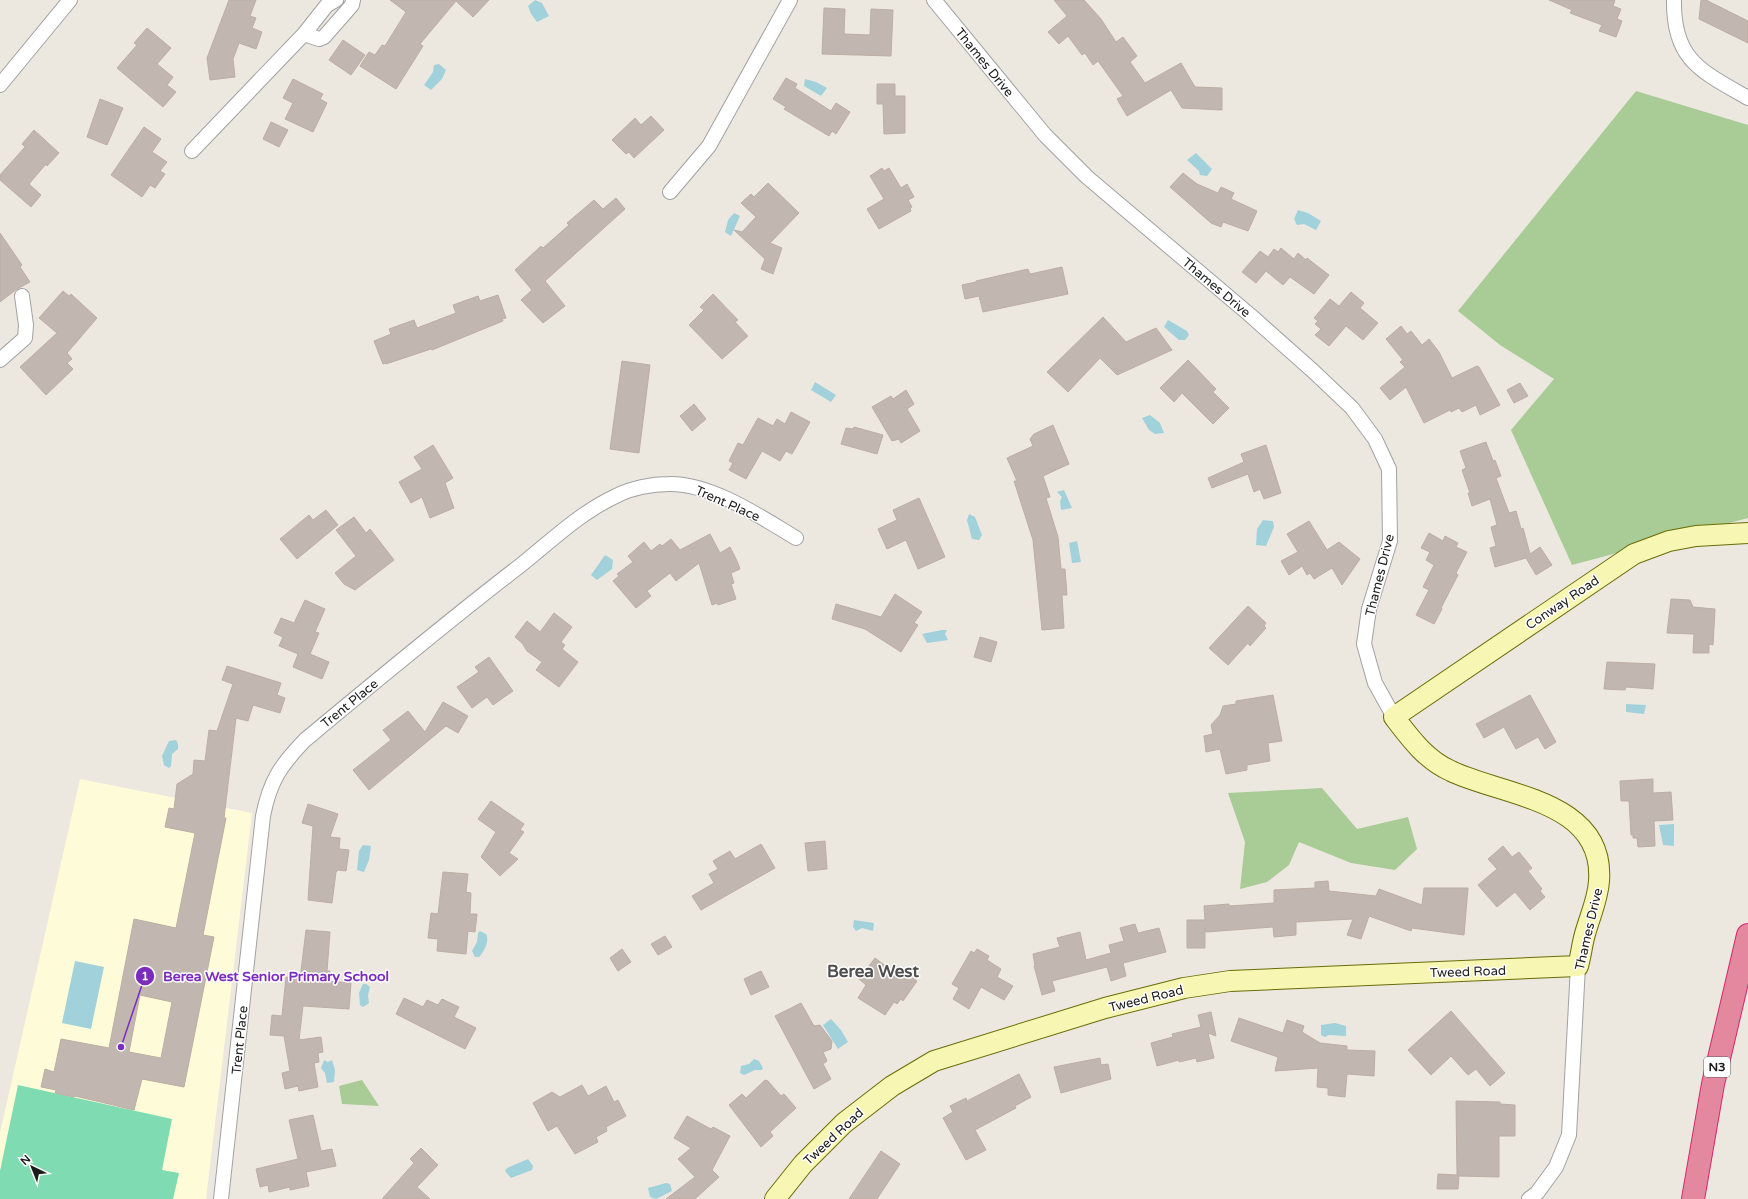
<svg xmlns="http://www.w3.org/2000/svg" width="1748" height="1199" viewBox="0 0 1748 1199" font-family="'Varela Round',sans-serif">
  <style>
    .education { fill: #fefcd8 }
    .forest { fill: #a9cb95 }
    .pitch { fill: #7fdbb1 }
    .water { fill: #a1d1da }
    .building { fill: #c1b7b0; stroke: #beada3; fill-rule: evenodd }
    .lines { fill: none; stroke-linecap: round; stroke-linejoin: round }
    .street-casing { stroke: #a2a2a2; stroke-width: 16 }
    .secondary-casing { stroke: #696d07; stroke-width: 22 }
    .highway-casing { stroke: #d1276c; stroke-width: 24 }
    .street { stroke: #fff; stroke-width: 14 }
    .secondary { stroke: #f7f6b3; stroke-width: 20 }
    .highway { stroke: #e4889f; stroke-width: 22 }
    .labels { text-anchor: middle; stroke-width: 3; stroke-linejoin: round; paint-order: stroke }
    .shield { fill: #fff; stroke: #5f5f5f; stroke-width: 1 }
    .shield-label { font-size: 12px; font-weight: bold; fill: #1b1b1b }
    .street-label { font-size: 13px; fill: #1b1b1b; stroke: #fff }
    .district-label { font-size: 17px; font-weight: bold; fill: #4e4e4e; stroke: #fff }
    .leader { fill: none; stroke: #7b2cbf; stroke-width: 1.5 }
    .callout-dot { fill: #7b2cbf; stroke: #fff; stroke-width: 1.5 }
    .mark-label { font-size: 12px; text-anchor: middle; font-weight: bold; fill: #fff }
    .callout-label { font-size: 14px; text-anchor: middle; font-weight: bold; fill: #7b2cbf; stroke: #fff; stroke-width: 3; stroke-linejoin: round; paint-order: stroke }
  </style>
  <rect width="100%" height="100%" fill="#ece8e0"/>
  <path class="education" d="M 80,779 L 252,813 L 206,1199 L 0,1199 L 0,1133 Z"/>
  <path class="forest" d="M 1636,91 L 1748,125 L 1748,518 L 1572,565 L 1511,430 L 1554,379 L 1500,345 L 1458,311 Z
    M 1322,788 L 1357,829 L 1408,817 L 1417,849 L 1395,870 L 1351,863 L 1299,842 L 1289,865 L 1267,882 L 1240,889 L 1245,842 L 1228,793 Z
    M 362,1080 L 379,1106 L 342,1104 L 339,1086 Z"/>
  <path class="pitch" d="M 18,1085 L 172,1119 L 162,1170 L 179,1173 L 173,1199 L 0,1199 L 0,1171 Z"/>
  <path class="water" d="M 535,0 L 542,3 L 549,16 L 537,22 L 531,14 L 528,6 Z
    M 439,64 L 446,70 L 442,79 L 431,90 L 424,85 L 433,72 L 434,65 Z
    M 805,79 L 816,82 L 827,88 L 821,96 L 804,86 Z
    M 1196,153 L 1212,169 L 1207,176 L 1200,175 L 1199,171 L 1187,160 Z
    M 1298,210 L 1308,213 L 1321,221 L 1316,230 L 1304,224 L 1297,225 L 1294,219 Z
    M 734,213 L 740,216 L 731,236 L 725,232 L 728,220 Z
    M 1168,320 L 1187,331 L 1189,335 L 1185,340 L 1179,340 L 1164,327 Z
    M 815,382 L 836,395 L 831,402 L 811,390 Z
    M 1150,415 L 1160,423 L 1164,433 L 1155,434 L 1149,430 L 1142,418 Z
    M 1064,490 L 1072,508 L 1061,510 L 1060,501 L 1062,497 L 1057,492 Z
    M 969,514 L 975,517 L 982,535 L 979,540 L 972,539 L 967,520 Z
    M 1263,520 L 1273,521 L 1274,527 L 1266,546 L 1256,545 L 1257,529 Z
    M 1077,541 L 1081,562 L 1072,563 L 1069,543 Z
    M 605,555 L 613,560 L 612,569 L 597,580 L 591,575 Z
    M 942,630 L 947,630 L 945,634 L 948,640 L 927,643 L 922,634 Z
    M 1626,704 L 1646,705 L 1644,714 L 1626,712 Z
    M 176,740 L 178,744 L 178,749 L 172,754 L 171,766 L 169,768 L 164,765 L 162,756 L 169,741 Z
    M 1674,824 L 1674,846 L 1663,845 L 1659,825 Z
    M 363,845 L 371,846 L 369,860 L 364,872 L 357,870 L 359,851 Z
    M 854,920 L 874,923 L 873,931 L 862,928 L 856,931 L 853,927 Z
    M 480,931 L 486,934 C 490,940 484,952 479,957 L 475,957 L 472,951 L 477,942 L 478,933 Z
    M 75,961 L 104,967 L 91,1029 L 62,1023 Z
    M 363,984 L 366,984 L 370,987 L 368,995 L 369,1003 L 363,1007 L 360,1005 L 359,993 Z
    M 831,1019 L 841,1030 L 848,1042 L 838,1049 L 823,1025 Z
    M 1335,1023 L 1346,1026 L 1346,1036 L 1329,1035 L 1325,1037 L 1321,1035 L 1321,1025 Z
    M 754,1059 L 759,1061 L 763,1068 L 762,1070 L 755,1070 L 744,1075 L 740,1073 L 741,1066 L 749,1064 Z
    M 324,1060 L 328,1062 L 332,1060 L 335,1070 L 334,1082 L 327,1083 L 325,1073 L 321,1068 Z
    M 528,1159 L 533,1166 L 532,1170 L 511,1178 L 505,1171 L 507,1168 Z
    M 666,1183 L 670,1184 L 672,1191 L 656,1199 L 650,1197 L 648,1188 Z"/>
  <path class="building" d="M 229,0 L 256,0 L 250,16 L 256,18 L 252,28 L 262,32 L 256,49 L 239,43 L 233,59 L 235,77 L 210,80 L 207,58 Z
    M 390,0 L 489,0 L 473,17 L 456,1 L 420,44 L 423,46 L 396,89 L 360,66 L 369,52 L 375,55 L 382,45 L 385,46 L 406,12 Z
    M 1054,0 L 1084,0 L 1101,19 L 1116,42 L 1123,37 L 1137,56 L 1130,62 L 1145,83 L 1181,63 L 1195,87 L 1222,88 L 1222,110 L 1182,108 L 1171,90 L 1127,116 L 1117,99 L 1123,96 L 1098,61 L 1093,65 L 1085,53 L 1082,55 L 1068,36 L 1059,44 L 1048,32 L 1067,16 Z
    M 1549,0 L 1615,0 L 1613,6 L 1621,9 L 1617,19 L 1622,21 L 1616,37 L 1599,31 L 1602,25 L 1570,13 L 1572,10 Z
    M 1701,0 L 1706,0 L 1748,21 L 1748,43 L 1699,19 Z
    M 824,8 L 845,9 L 844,34 L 870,35 L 871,9 L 893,10 L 891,56 L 822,54 Z
    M 147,28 L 171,48 L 157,64 L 173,77 L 167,85 L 176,92 L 163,107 L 117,68 L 137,45 L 134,43 Z
    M 343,40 L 365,55 L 351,75 L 329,60 Z
    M 786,78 L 797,84 L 795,88 L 831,111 L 836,103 L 850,112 L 836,134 L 832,131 L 829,136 L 784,109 L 786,107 L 773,99 Z
    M 293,79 L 323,94 L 320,99 L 327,103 L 313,132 L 285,119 L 293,103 L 283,98 Z
    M 877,84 L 895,84 L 895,96 L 905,96 L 905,133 L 884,134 L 883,104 L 877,104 Z
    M 100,99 L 123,108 L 107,145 L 87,137 Z
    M 651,116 L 664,130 L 634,158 L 629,152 L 626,154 L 612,140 L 635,118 L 641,125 Z
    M 271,122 L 288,130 L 279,147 L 263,139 Z
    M 144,127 L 161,139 L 152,152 L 167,162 L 160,171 L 165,174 L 155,188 L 150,185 L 142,197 L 111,175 Z
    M 34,130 L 59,153 L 47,166 L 46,164 L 29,184 L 41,195 L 31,207 L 0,180 L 0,175 L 25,147 L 22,144 Z
    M 882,168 L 884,171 L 889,168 L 901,188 L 907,184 L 914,197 L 908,200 L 912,207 L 910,208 L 911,211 L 879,229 L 867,209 L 884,199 L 870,176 Z
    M 1183,173 L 1197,184 L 1218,193 L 1221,187 L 1234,193 L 1231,199 L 1257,211 L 1248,231 L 1223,222 L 1221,227 L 1211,223 L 1170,187 Z
    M 768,183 L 799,213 L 770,243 L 782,248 L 773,274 L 761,269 L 765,259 L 734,230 L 742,232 L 756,217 L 741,203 L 751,194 L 754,197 Z
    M 616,198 L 625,209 L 545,281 L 565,306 L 543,323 L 521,300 L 532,290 L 515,270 L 541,246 L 543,248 L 569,225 L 567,223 L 594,200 L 603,209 Z
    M 0,233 L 22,265 L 20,267 L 30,282 L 17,289 L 0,302 Z
    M 1281,248 L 1294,259 L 1298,253 L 1306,260 L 1307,258 L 1329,275 L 1314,294 L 1290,277 L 1283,285 L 1266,271 L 1256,283 L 1242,272 L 1260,251 L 1268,257 L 1274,249 L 1278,252 Z
    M 1062,267 L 1068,294 L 983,312 L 979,296 L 965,299 L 962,285 L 976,282 L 976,281 L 1028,269 L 1030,274 Z
    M 63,291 L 69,296 L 71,294 L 97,318 L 67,353 L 72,359 L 67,363 L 73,369 L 46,395 L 20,367 L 57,333 L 39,318 Z
    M 1351,292 L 1364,303 L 1360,308 L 1378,323 L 1363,340 L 1346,326 L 1329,346 L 1315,335 L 1321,329 L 1315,324 L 1318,321 L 1314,318 L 1330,299 L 1339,306 Z
    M 713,294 L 738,320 L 735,322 L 748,336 L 722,359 L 689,325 L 704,310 L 700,307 Z
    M 498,295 L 506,318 L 502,319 L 503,321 L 432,350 L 431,349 L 386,364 L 386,363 L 383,364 L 374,341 L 391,334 L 389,329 L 414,320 L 417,328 L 456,313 L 453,305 L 478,296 L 480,301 Z
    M 1103,317 L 1126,342 L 1156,328 L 1172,350 L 1117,375 L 1100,358 L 1068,392 L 1047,372 Z
    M 1401,326 L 1407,334 L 1411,331 L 1422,345 L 1429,339 L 1439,352 L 1452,378 L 1477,366 L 1479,367 L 1500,405 L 1480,415 L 1476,405 L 1462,412 L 1459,408 L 1451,412 L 1450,410 L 1424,423 L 1406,387 L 1390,400 L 1380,388 L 1405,367 L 1400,362 L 1403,360 L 1386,339 Z
    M 1188,360 L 1216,389 L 1213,392 L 1229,408 L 1213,424 L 1182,393 L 1174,402 L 1160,388 Z
    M 622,361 L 650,365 L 639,453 L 610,449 Z
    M 1520,383 L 1528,396 L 1514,403 L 1507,390 Z
    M 906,390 L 914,404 L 907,409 L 920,431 L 901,443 L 899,439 L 892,441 L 872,407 L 891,396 L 893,399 Z
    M 694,404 L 706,419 L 692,431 L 680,416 Z
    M 791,412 L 810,422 L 792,454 L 786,451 L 780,461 L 762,451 L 746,479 L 729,470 L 733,463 L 729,461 L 738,443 L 743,445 L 758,418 L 773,426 L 777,419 L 785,424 Z
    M 1053,425 L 1069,464 L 1043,476 L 1050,497 L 1046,498 L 1058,537 L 1061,569 L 1065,569 L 1067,595 L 1062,595 L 1064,628 L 1042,630 L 1033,540 L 1014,481 L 1017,481 L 1007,458 L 1033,446 L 1030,439 L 1034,434 Z
    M 854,427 L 883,435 L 877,454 L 841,444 L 846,428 L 853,429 Z
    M 1486,442 L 1493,461 L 1495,460 L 1501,476 L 1496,478 L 1509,513 L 1516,511 L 1521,529 L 1523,528 L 1530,554 L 1540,547 L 1552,565 L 1536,575 L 1526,558 L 1495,567 L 1490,548 L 1496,546 L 1491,527 L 1497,525 L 1490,499 L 1472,506 L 1468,493 L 1470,493 L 1462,470 L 1466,468 L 1460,451 Z
    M 433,445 L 453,478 L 445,483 L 454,508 L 430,518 L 422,497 L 411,503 L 399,482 L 422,469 L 414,457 Z
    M 1266,445 L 1281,493 L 1264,499 L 1260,489 L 1254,492 L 1248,474 L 1212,488 L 1208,478 L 1244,462 L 1241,454 Z
    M 919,498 L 945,557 L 918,569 L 906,540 L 887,549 L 878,529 L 897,520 L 893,510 Z
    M 326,510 L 338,525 L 297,559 L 280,539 L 309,515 L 313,520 Z
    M 354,517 L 366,533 L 370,529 L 394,560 L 355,590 L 344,584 L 335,573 L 356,556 L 336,530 Z
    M 1309,521 L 1327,550 L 1339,542 L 1360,559 L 1342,585 L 1332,568 L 1314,579 L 1310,573 L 1307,575 L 1302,566 L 1289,575 L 1281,561 L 1298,552 L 1287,534 Z
    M 1429,533 L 1443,541 L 1445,536 L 1458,543 L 1456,547 L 1467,552 L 1456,573 L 1458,575 L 1441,608 L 1442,609 L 1434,624 L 1416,615 L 1429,590 L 1423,587 L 1434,565 L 1426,560 L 1430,552 L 1421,548 Z
    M 710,534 L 720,553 L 730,547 L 737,561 L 740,569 L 731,573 L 734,583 L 731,584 L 736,599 L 718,605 L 717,603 L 712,605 L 699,563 L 676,581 L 670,573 L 647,591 L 651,596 L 636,608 L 613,581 L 619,576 L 617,574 L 633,562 L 628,556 L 644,542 L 651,551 L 660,544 L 662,546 L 671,539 L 680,550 Z
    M 895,594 L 922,612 L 914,623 L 918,625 L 901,652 L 865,629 L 832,619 L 836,604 L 881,617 Z
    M 1671,599 L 1690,600 L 1693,607 L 1715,609 L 1713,645 L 1709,644 L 1709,653 L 1693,653 L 1694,634 L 1667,633 Z
    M 305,600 L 325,609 L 315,632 L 319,633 L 310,654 L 329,662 L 322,679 L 293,667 L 298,654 L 279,646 L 283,637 L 274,633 L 281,618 L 294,623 Z
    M 1248,606 L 1266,623 L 1264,626 L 1266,628 L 1250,646 L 1248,643 L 1228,665 L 1209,648 Z
    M 554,613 L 572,627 L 561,642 L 565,645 L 562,649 L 578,662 L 559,687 L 536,670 L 542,662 L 527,651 L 522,643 L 515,637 L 527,621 L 540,632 Z
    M 980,637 L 997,642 L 991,662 L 974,657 Z
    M 489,657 L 513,691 L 493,705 L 487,697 L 472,708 L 457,687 L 479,672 L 475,667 Z
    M 1607,662 L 1655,664 L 1653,689 L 1626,687 L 1625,690 L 1604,689 Z
    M 227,666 L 281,683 L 277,695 L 285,698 L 280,713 L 253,705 L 248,721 L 236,718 L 224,818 L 226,818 L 203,935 L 214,937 L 184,1087 L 142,1079 L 134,1110 L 75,1096 L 74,1097 L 55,1093 L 56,1090 L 41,1087 L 45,1069 L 54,1072 L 61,1039 L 109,1048 L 134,919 L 176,928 L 195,833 L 165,827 L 169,808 L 174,809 L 177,784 L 193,774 L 194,760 L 205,761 L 209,730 L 217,731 L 233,684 L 222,680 ZM 140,995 L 172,1002 L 161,1058 L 129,1052 Z
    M 1273,695 L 1282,741 L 1268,743 L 1270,761 L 1247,765 L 1247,770 L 1226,774 L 1220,749 L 1206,752 L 1204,736 L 1213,734 L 1211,725 L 1220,715 L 1223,706 L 1236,704 L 1236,701 Z
    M 1530,695 L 1556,742 L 1545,749 L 1538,737 L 1516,749 L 1504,727 L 1484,738 L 1476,724 Z
    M 443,702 L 468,716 L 458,733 L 446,726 L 369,790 L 353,770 L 391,740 L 383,730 L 408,711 L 425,732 Z
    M 1653,779 L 1653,793 L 1671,792 L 1673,820 L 1654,821 L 1655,846 L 1638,847 L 1637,838 L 1633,838 L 1633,835 L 1631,835 L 1629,801 L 1621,801 L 1620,781 Z
    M 491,801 L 524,824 L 520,830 L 524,832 L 509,853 L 518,859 L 500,876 L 481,857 L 496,832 L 478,819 Z
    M 308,804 L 338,814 L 330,837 L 340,838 L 339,849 L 349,850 L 346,871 L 338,870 L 336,872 L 332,903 L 308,900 L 313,826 L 302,823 Z
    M 825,841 L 827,869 L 808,871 L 805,843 Z
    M 761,844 L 775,868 L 701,910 L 692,896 L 714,883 L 709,874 L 718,869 L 713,861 L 730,851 L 735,859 Z
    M 1503,846 L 1512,857 L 1519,852 L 1532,868 L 1528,871 L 1542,889 L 1540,891 L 1545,897 L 1530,910 L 1515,892 L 1497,907 L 1478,885 L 1497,869 L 1488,859 Z
    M 443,872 L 468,874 L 466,892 L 471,893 L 470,914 L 477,914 L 475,932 L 468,931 L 466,954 L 437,951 L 438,939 L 428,938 L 431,913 L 438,914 Z
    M 1328,881 L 1329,891 L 1376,896 L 1379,889 L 1422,905 L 1424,888 L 1468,888 L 1464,935 L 1412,928 L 1411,931 L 1369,916 L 1361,939 L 1347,935 L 1353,919 L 1296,922 L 1296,935 L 1274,937 L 1273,927 L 1206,932 L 1205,928 L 1205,948 L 1187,948 L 1187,920 L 1205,920 L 1204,906 L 1229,904 L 1229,906 L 1274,903 L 1274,890 L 1315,888 L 1315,882 Z
    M 1135,924 L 1138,933 L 1159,928 L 1166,952 L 1123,963 L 1126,976 L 1111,981 L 1107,967 L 1052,981 L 1055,991 L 1042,995 L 1034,966 L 1035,966 L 1033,954 L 1060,947 L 1057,938 L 1080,932 L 1086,960 L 1111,953 L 1109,945 L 1124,941 L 1120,928 Z
    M 306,930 L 330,932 L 327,971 L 330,971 L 329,981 L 351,983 L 349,1009 L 303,1006 L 299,1040 L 321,1037 L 323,1052 L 318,1053 L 319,1062 L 314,1063 L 318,1087 L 299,1091 L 298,1086 L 285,1089 L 282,1073 L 290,1071 L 284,1036 L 270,1035 L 272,1015 L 282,1016 L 286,977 L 300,979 Z
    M 665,936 L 672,947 L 658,955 L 651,944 Z
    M 622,949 L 631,962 L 618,971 L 610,958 Z
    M 977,949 L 989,956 L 987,960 L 1001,969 L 997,977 L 1013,986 L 1004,1000 L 981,987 L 969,1009 L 953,999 L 959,988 L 952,984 L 971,951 L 974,953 Z
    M 875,958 L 891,970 L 895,965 L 917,981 L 903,1001 L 901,999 L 897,1004 L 894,1002 L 885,1015 L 858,998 L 866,985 L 859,979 Z
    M 761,971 L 769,987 L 751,995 L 744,979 Z
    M 404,998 L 423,1007 L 427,1000 L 438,1005 L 442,999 L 459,1007 L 454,1017 L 476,1028 L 465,1049 L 396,1014 Z
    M 801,1003 L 814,1026 L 820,1025 L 832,1041 L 831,1049 L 823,1052 L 827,1061 L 823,1064 L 831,1079 L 814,1089 L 775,1016 Z
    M 1451,1011 L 1505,1073 L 1490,1086 L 1476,1069 L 1468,1075 L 1451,1056 L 1431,1075 L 1408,1050 Z
    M 1211,1012 L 1216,1036 L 1208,1033 L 1214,1058 L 1197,1062 L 1196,1058 L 1179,1062 L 1179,1060 L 1157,1066 L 1151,1043 L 1173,1037 L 1172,1034 L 1201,1027 L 1198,1015 Z
    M 1239,1018 L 1283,1033 L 1287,1020 L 1304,1026 L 1302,1032 L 1320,1043 L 1347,1046 L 1347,1050 L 1375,1051 L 1374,1076 L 1347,1074 L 1345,1097 L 1328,1095 L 1328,1088 L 1317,1087 L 1318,1068 L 1275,1071 L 1278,1057 L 1231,1041 Z
    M 1100,1058 L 1101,1065 L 1108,1064 L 1111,1079 L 1061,1093 L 1054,1067 Z
    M 1019,1074 L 1031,1097 L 1015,1106 L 1016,1108 L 975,1130 L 986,1150 L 966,1160 L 943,1118 L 953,1112 L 950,1106 L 966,1098 L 967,1101 Z
    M 765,1080 L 768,1081 L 781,1096 L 784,1094 L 796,1108 L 770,1132 L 773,1136 L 761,1147 L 729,1105 L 742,1094 L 746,1098 Z
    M 582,1085 L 588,1096 L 606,1086 L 614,1102 L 618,1100 L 626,1116 L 606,1127 L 607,1131 L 596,1137 L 598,1142 L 575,1154 L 557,1126 L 548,1131 L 533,1103 L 552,1092 L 560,1097 Z
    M 1456,1101 L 1500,1102 L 1500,1104 L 1515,1105 L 1515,1136 L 1499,1136 L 1499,1177 L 1459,1176 L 1458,1189 L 1437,1189 L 1438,1174 L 1457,1175 Z
    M 313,1115 L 321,1151 L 332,1149 L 336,1166 L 306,1172 L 309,1186 L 290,1190 L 290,1187 L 269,1192 L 268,1185 L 260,1187 L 256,1169 L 298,1159 L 289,1120 Z
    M 687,1116 L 711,1129 L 713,1127 L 730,1136 L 712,1170 L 719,1177 L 695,1199 L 666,1199 L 695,1177 L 678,1159 L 691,1148 L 674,1138 Z
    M 421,1148 L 438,1165 L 417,1187 L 430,1199 L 382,1199 L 414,1163 L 410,1159 Z
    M 881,1151 L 900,1164 L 877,1199 L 849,1199 Z"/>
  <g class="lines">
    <g class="street-casing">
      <path id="street" d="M 934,0 L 1045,135 L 1087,177 L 1250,315 L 1313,371 L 1352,408 L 1375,439 L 1389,469 L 1390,541 L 1369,609 L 1364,644 L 1375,683 L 1394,717
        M 1674,0 C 1673,60 1701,71 1748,98
        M 304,34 L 319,39 L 324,37 L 352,5 L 353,0
        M 0,85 L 70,0
        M 192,151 L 304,34 L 327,5 L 336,0
        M 670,192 L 709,146 L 790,0
        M 0,360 L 25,338 L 26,325 L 22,296
        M 221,1199 L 263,816 C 270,781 280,766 305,740 C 376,681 448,621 521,565 C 551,541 581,512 616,496 C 631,488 652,484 669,484 C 711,483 761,517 796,538
        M 1529,1199 L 1537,1193 L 1556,1167 L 1569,1135 L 1578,966"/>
    </g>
    <g class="secondary-casing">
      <path id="secondary" d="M 775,1199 L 803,1164 L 844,1123 L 892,1086 L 934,1061 L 1105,1008 L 1184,988 L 1230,981 L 1578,966 C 1581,956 1582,944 1585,934 C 1590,916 1598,899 1599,881 C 1605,800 1503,796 1451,771 C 1426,760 1410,738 1394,717 L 1634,554 L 1669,541 L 1696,536 L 1748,533"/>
    </g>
    <g class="highway-casing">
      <path id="highway" d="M 1693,1199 L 1713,1084 L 1748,935"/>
    </g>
    <use href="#street" class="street"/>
    <use href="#secondary" class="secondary"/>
    <use href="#highway" class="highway"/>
  </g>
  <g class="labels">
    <rect class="shield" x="1704" y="1057" width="26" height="20" rx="3"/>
    <g class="shield-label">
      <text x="1717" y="1071">N3</text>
    </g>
    <g class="street-label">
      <text transform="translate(985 62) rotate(51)" y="5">Thames Drive</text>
      <text transform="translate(1217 287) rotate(40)" y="5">Thames Drive</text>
      <text transform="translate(728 503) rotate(24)" y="5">Trent Place</text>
      <text transform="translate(1379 575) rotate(-76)" y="5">Thames Drive</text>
      <text transform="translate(1562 602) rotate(-34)" y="5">Conway Road</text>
      <text transform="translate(349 703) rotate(-39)" y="5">Trent Place</text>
      <text transform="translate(1588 929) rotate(-77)" y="5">Thames Drive</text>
      <text transform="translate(1468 971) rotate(-2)" y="5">Tweed Road</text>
      <text transform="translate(1146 998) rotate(-14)" y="5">Tweed Road</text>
      <text transform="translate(239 1040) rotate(-84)" y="5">Trent Place</text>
      <text transform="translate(833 1136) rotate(-43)" y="5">Tweed Road</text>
    </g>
    <g class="district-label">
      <text x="873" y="977">Berea West</text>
    </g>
  </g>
  <path class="leader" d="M121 1047L145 976"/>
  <g class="callout-dot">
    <circle cx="121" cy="1047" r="4"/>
    <circle cx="145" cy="976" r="10"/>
  </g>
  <g class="mark-label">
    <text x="145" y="980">1</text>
  </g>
  <g class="callout-label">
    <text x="276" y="981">Berea West Senior Primary School</text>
  </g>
  <g transform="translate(32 1167) rotate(317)" stroke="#ffffff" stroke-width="3" paint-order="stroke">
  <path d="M0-3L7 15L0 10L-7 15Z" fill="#1b1b1b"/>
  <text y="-6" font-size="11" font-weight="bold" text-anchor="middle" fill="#1b1b1b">N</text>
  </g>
</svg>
